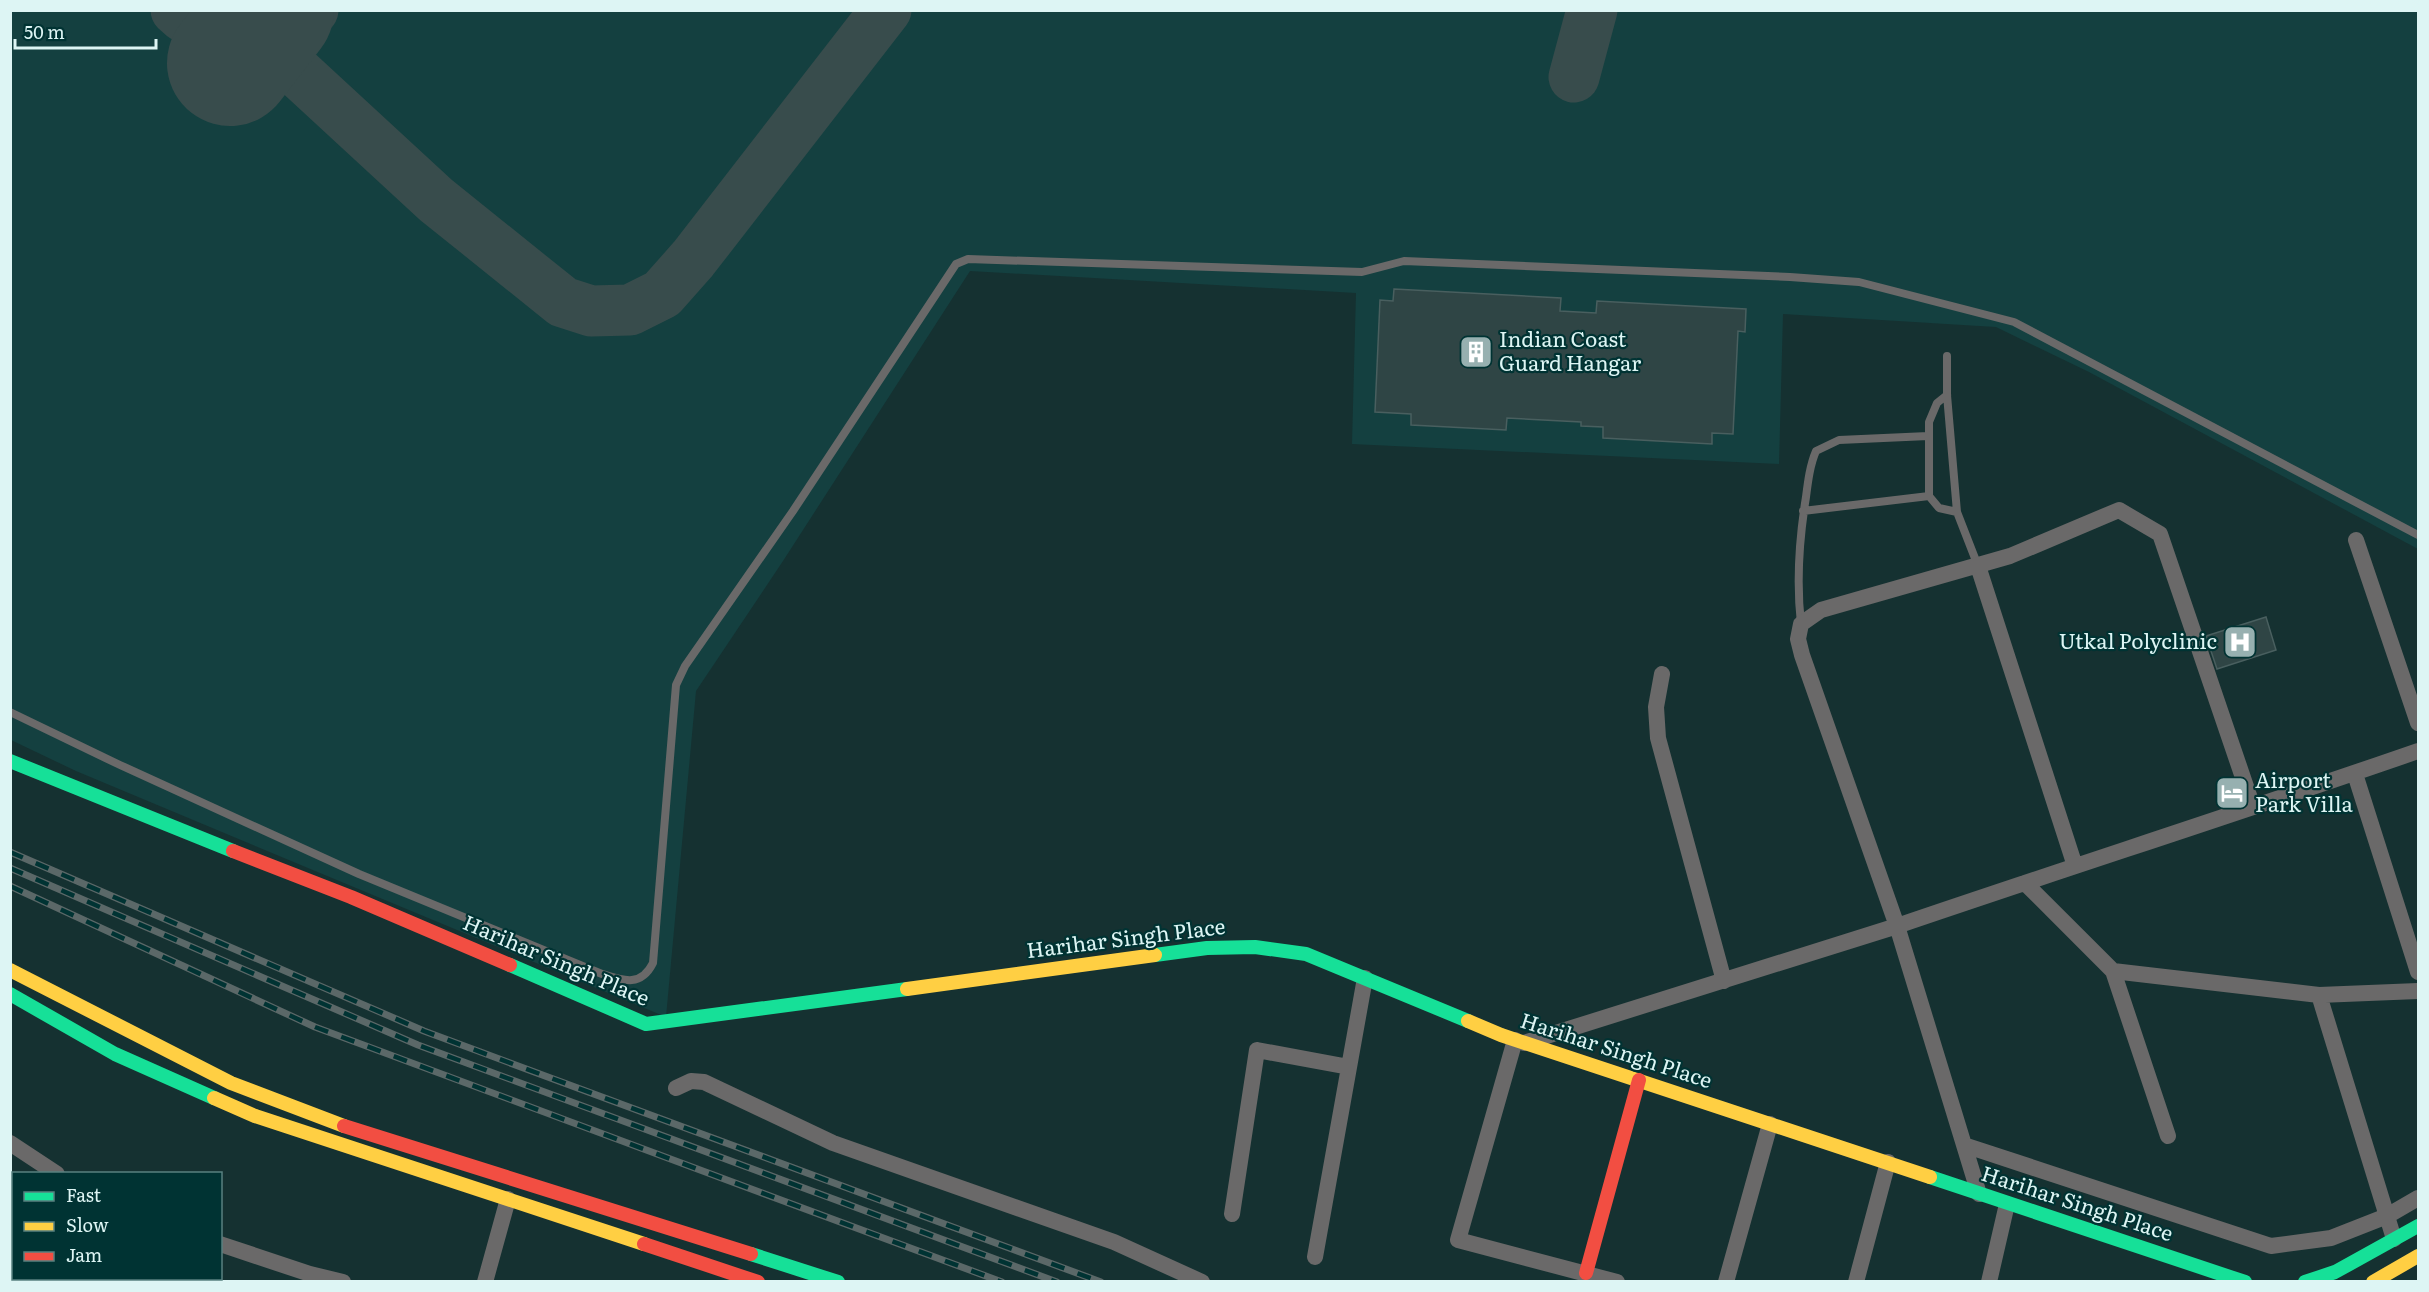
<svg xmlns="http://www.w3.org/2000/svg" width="2429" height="1292" viewBox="0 0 2429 1292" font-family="Literata,serif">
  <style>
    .built { fill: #144040 }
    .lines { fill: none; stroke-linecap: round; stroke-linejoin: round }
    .taxiway { stroke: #384c4c; stroke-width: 51 }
    .runway { stroke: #384c4c; stroke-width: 126 }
    .building { fill: #2f4545; stroke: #495f5f; stroke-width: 1.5 }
    .lane { stroke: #6a6969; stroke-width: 8 }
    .street { stroke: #6a6969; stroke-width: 16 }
    .fast { stroke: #16e098; stroke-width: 14 }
    .slow { stroke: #ffcf43; stroke-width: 14 }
    .jam { stroke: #f24e42; stroke-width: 14 }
    .rail-casing { stroke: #5b6868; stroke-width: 7 }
    .rail { stroke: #033; stroke-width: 4.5; stroke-dasharray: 14; stroke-linecap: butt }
    .labels { text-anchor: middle; stroke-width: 4.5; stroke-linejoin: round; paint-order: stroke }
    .poi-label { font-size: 21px; fill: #ddf5f4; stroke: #033; text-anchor: start }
    .street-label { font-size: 21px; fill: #ddf5f4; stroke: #033 }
  </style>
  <rect width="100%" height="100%" fill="#153131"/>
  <path class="built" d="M 11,11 L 2418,11 L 2418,549 L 2089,372 L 1996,327 L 1783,314 L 1779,464 L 1352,444 L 1356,293 L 970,271 L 783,561 L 696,691 L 666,1017 L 308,868 L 76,771 L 11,740 Z"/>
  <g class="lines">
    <path class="taxiway" d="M 176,10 C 211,45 278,39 313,10
      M 255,33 L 436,200 L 563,302 L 591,311 L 630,310 L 662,294 L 693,259 L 886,10
      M 1574,77 L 1592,10"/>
    <path class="runway" d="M 230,63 L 271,10"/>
  </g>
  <path class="building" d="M 1394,289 L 1561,298 L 1560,311 L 1596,313 L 1597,301 L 1746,309 L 1745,332 L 1738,331 L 1733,434 L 1712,433 L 1712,444 L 1603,438 L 1603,427 L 1581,426 L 1581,422 L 1507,418 L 1506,430 L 1411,425 L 1411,414 L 1375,412 L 1380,300 L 1393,301 Z
    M 2266,617 L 2276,650 L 2217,669 L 2206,636 Z"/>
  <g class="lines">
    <path class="lane" d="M 1947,356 L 1947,395 L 1957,512 L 1978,566
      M 1947,395 L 1937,403 L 1929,422 L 1929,496 L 1939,508 L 1957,512
      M 1803,511 L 1929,496
      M 1801,624 C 1796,580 1799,540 1806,497 C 1808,481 1810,465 1816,451 L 1839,440 L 1928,436
      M 10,712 L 120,765 L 359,874 L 602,974 C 624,981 641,987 653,963 L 676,685 L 685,666 L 793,511 L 956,264 L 968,259 L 1362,272 L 1404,261 L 1790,277 L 1859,282 L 2014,322 L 2418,535"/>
    <path class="street" d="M 2356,540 L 2418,723
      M 1978,566 L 2075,866
      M 1662,674 L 1656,707 L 1658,738 L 1724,981
      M 2355,774 L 2418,972
      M 2253,807 L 2160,534 L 2119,510 L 2010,556 L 1821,610 L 1801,624 L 1798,639 L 1802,655 L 1897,926 C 2070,867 2245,811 2418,751
      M 2025,883 L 2113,971 L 2319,995
      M 2113,971 L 2168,1136
      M 1515,1040 L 1458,1240 L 1617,1282
      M 1524,1043 L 1897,926 L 1979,1194
      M 676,1088 L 691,1081 L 704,1082 L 833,1143 L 1114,1242 L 1202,1282
      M 10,1143 L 57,1174
      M 1964,1145 L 2271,1246 L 2331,1238 L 2387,1216 L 2418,1198
      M 1232,1214 L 1257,1050 L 1349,1067
      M 10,1234 L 14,1225
      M 2394,1239 L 2319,995 L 2418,991
      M 220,1244 L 310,1274 L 343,1282
      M 1315,1257 L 1365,978
      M 113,1282 L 114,1278
      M 485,1282 L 508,1199
      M 1726,1282 L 1770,1124
      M 1856,1282 L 1888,1162
      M 1989,1282 L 2007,1204"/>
    <path class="fast" d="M 10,761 L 233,851
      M 1155,955 L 1207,948 L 1255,947 L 1306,954 L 1468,1021
      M 510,965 L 646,1024 L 907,989
      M 10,994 L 115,1054 L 214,1098
      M 1930,1177 L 2245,1282
      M 751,1254 L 838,1282
      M 2305,1282 L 2335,1272 L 2418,1226"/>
    <path class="slow" d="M 10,970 L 231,1083 L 344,1126
      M 907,989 L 1155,955
      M 1468,1021 L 1501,1035 L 1930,1177
      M 214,1098 L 255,1116 L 644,1244
      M 2373,1282 L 2418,1256"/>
    <path class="jam" d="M 233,851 L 351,897 L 510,965
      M 344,1126 L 751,1254
      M 644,1244 L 758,1282
      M 1586,1273 L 1639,1080"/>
    <g class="rail-casing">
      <path id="rail" d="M 10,852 L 424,1031 L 1101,1282
        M 10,868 L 418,1045 L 1057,1282
        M 10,886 L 315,1027 L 1002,1282"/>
    </g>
    <use href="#rail" class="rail"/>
  </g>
  <defs>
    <g id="building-square" transform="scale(1.725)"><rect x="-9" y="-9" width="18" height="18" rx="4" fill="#97b0b0" stroke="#033"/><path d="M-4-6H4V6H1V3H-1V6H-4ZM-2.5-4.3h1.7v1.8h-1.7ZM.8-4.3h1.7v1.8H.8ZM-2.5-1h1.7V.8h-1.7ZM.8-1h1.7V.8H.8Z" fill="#fff"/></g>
    <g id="hospital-square" transform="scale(1.725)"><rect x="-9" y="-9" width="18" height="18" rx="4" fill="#97b0b0" stroke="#033"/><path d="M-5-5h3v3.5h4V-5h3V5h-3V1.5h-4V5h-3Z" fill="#fff"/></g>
    <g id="hotel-square" transform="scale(1.725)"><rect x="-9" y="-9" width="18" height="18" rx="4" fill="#97b0b0" stroke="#033"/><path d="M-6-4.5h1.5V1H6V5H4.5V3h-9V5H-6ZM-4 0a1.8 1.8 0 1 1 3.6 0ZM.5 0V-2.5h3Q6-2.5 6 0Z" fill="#fff"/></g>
  </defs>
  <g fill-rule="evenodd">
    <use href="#building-square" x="1476" y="352"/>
    <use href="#hospital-square" x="2240" y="642"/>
    <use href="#hotel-square" x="2232" y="793"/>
  </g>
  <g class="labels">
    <g class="poi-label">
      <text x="1499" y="347">Indian Coast<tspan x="1499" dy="24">Guard Hangar</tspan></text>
      <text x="2217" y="649" text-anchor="end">Utkal Polyclinic</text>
      <text x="2255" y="788">Airport<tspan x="2255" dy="24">Park Villa</tspan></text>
    </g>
    <g class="street-label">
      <text transform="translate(1126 939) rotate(-7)" y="7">Harihar Singh Place</text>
      <text transform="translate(556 961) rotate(23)" y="7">Harihar Singh Place</text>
      <text transform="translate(1616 1051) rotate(18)" y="7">Harihar Singh Place</text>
      <text transform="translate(2077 1204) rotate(18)" y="7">Harihar Singh Place</text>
    </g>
  </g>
  <rect width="2429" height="1292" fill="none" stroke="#ddf5f4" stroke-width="24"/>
  <rect x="12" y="1172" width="210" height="108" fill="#003333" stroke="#588180" stroke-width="1.5"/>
  <rect x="24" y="1192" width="30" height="9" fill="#16e098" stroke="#588180" stroke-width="1.5"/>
  <text x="66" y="1202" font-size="18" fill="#ddf5f4">Fast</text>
  <rect x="24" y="1222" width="30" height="9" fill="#ffcf43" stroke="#588180" stroke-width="1.5"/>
  <text x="66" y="1232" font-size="18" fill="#ddf5f4">Slow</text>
  <rect x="24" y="1252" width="30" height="9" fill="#f24e42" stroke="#588180" stroke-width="1.5"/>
  <text x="66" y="1262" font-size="18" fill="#ddf5f4">Jam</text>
  <path d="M15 39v9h141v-9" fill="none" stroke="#ddf5f4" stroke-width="3"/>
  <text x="24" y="39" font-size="18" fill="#ddf5f4" stroke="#003333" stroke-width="4.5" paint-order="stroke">50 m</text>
</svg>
